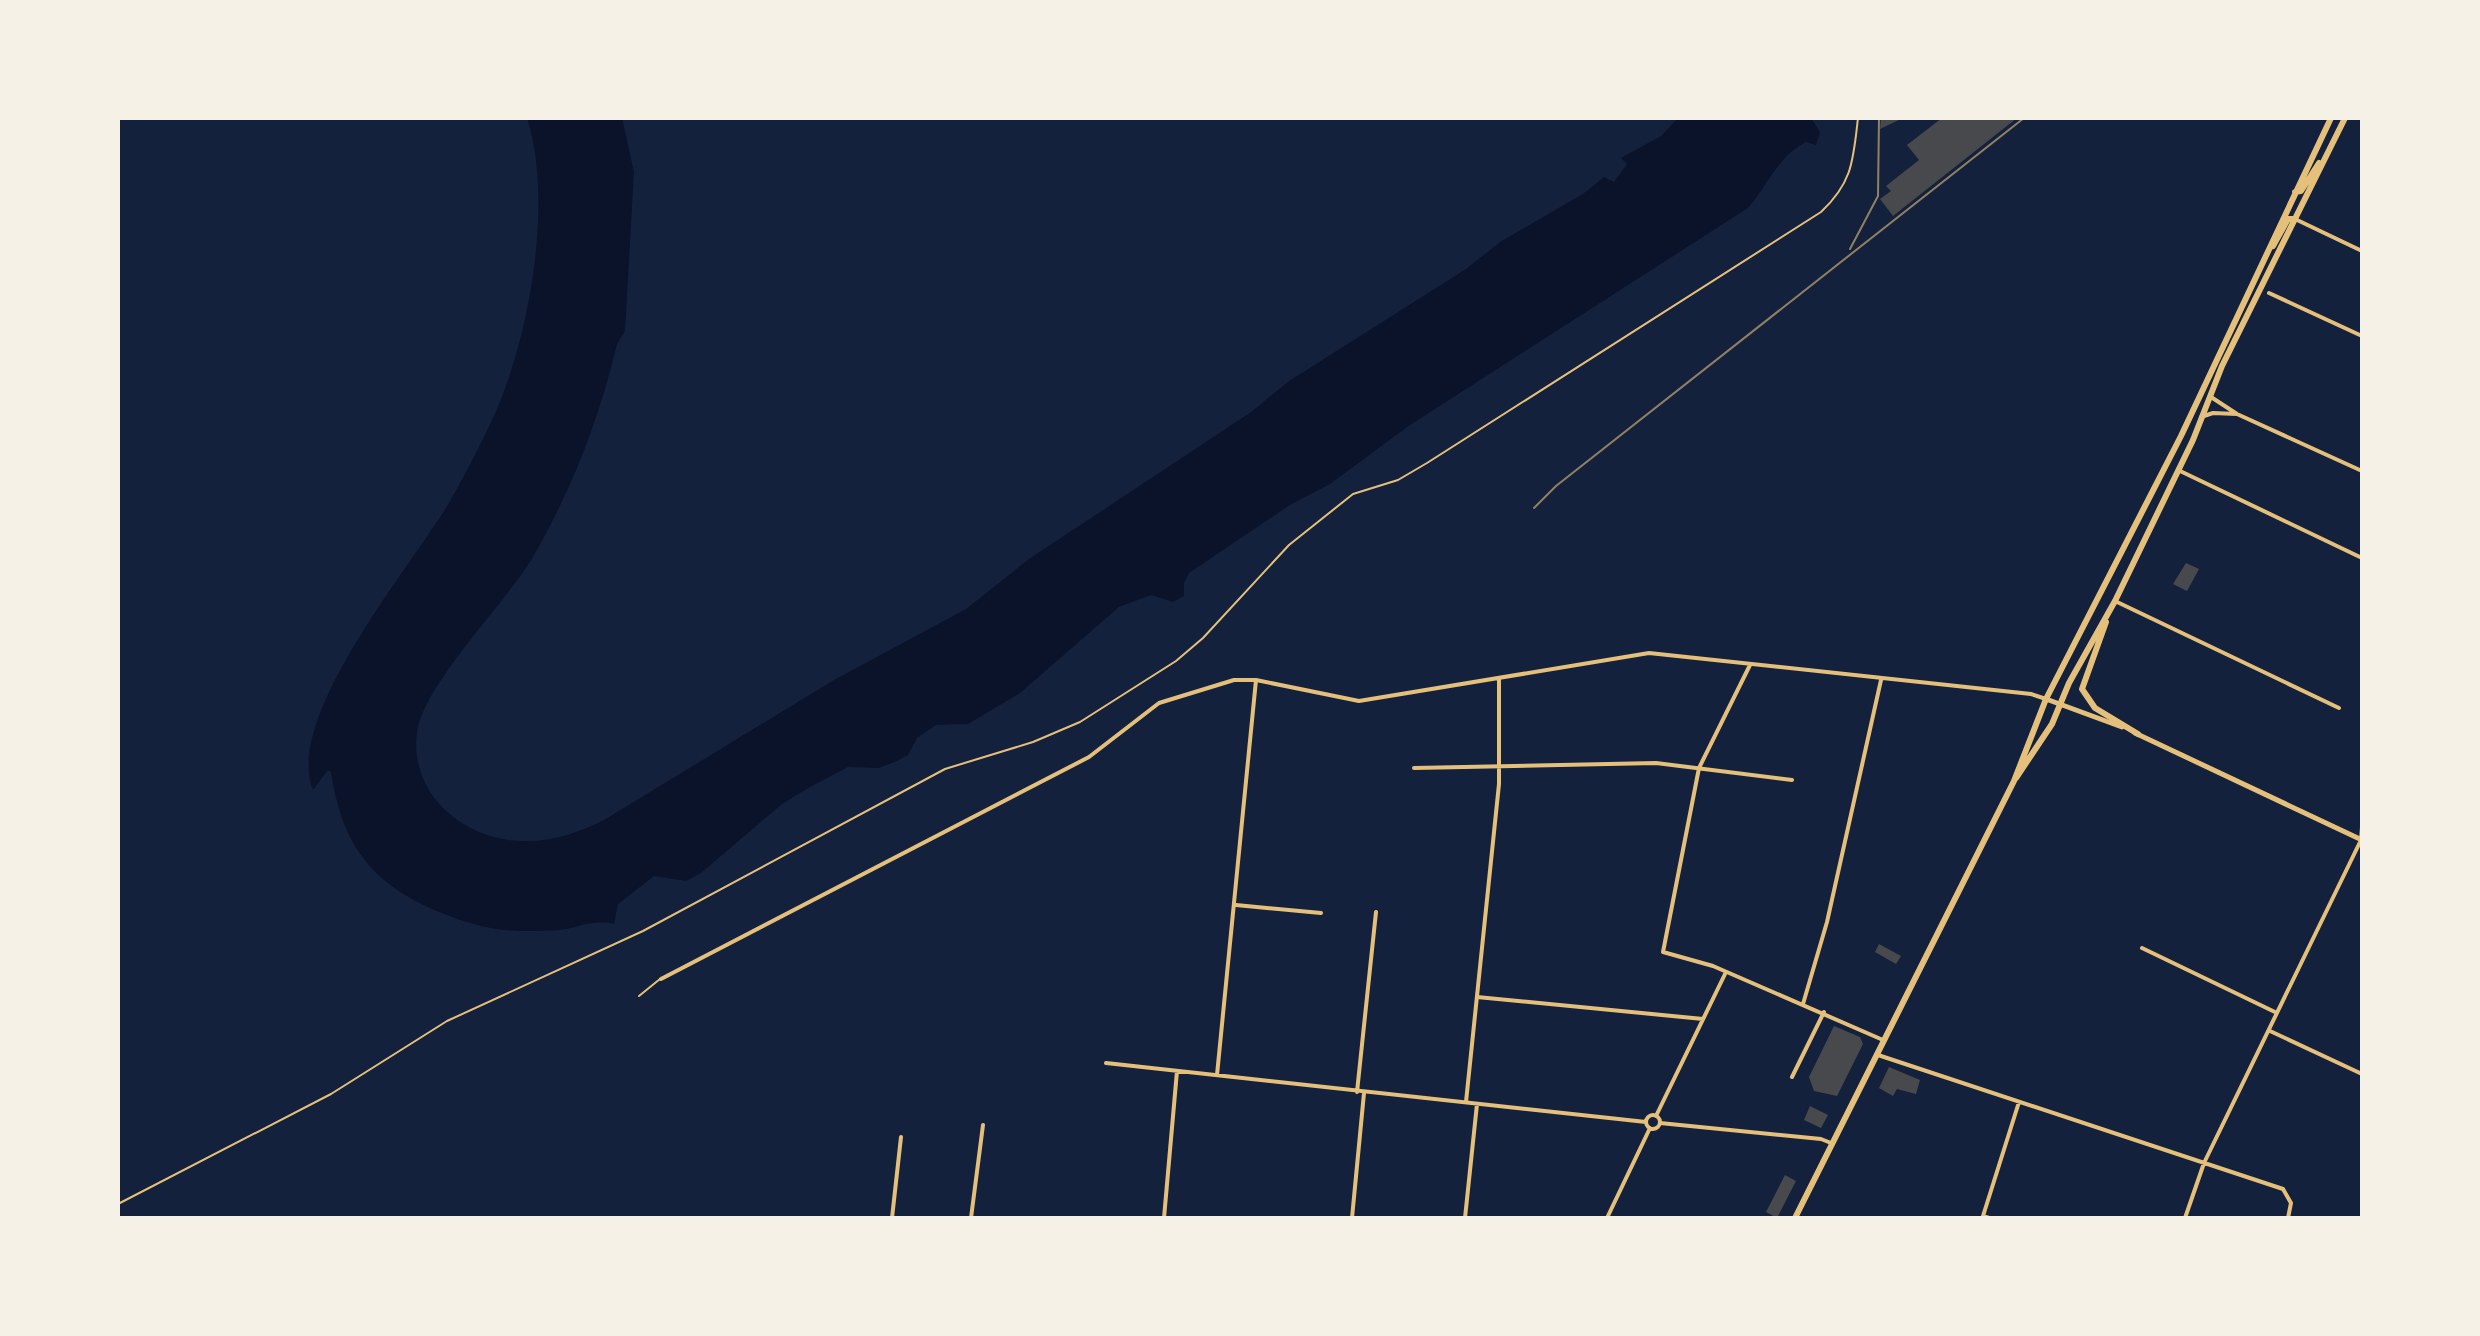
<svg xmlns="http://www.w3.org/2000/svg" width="2480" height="1336" viewBox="0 0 2480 1336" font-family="'PT Sans Narrow',sans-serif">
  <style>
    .water { fill: #0b132b }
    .building { fill: #48494c }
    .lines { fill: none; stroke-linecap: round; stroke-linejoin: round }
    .path { stroke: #e5c07b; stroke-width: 2 }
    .service { stroke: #e5c07b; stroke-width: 2 }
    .minor { stroke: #e5c07b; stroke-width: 4 }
    .tertiary { stroke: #e5c07b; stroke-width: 5 }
    .secondary { stroke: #e5c07b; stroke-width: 6 }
    .tram { stroke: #918062; stroke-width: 2 }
  </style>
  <rect width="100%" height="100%" fill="#14213d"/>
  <path class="water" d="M 527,118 L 622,118 L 634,172 L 625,331 L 617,344 C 599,420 572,489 533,557 C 506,603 423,685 417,733 C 409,795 465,840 522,841 C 551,842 578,833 604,820 L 834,680 L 966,609 L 1029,559 L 1251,412 L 1289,381 L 1466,269 L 1500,242 L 1583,194 L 1604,177 L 1614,182 L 1627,164 L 1621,158 L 1661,136 L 1678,118 L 1811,118 L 1820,132 L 1816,145 L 1806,142 C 1778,156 1768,185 1748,208 L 1410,425 L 1330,484 L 1290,505 L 1189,573 L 1184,583 L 1184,596 L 1173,602 L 1151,595 L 1119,607 L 1020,693 L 968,724 L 936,725 L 917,738 L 908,755 L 897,761 L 879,768 L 848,767 L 810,787 L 782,804 L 701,873 L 686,881 L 654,876 L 618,904 L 614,924 C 595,920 585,925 567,929 C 553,931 538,931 524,931 C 498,931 476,926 452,917 C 378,889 343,853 331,772 L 328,770 L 313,790 C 283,717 414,563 450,501 C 465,475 479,447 492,420 C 529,341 554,202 527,118 Z"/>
  <path class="building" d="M 1881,118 L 1903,118 L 1880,129 Z
    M 1942,118 L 2017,118 L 1893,216 L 1880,199 L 1891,191 L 1886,186 L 1919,160 L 1907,145 Z
    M 2186,563 L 2199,569 L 2187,591 L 2173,584 Z
    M 1879,944 L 1901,956 L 1896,964 L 1875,952 Z
    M 1834,1026 L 1860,1037 L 1863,1044 L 1837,1096 L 1814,1091 L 1809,1077 Z
    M 1889,1067 L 1920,1080 L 1916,1094 L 1897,1089 L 1893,1096 L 1879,1088 Z
    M 1810,1106 L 1828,1115 L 1821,1128 L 1804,1120 Z
    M 1785,1175 L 1796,1181 L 1777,1218 L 1766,1212 Z"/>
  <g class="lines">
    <path class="path" d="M 118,1204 L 331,1094 L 447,1021 L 643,931 L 945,769 L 1033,742 L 1080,722 L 1176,661 L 1203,638 L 1289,545 L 1353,494 L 1398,480 L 1427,463 L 1821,212 C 1853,182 1853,160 1858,118"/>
    <path class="service" d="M 639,996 L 660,979"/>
    <path class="minor" d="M 2295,219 L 2362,251
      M 2269,293 L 2362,336
      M 2211,397 L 2237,414 L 2362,471
      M 2201,417 L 2213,413 L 2237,414
      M 2178,470 L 2362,558
      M 2115,601 L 2339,708
      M 1750,665 L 1699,768 L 1663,952 L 1713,966 L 1883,1040
      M 1414,768 L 1656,763 L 1792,780
      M 1236,905 L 1321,913
      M 2142,948 L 2277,1013
      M 661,979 L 1089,757 L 1159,703 L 1234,680 L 1256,680 L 1359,701 L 1649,653 L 2031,694 L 2046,699
      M 1477,997 L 1703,1019
      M 1803,1004 L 1827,922 L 1881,680
      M 2270,1031 L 2362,1074
      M 1878,1055 L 2283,1189 L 2291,1203 L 2288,1218
      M 1106,1063 L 1646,1122
      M 1217,1075 L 1256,680
      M 1792,1077 L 1824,1012
      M 1357,1092 L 1376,912
      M 1466,1102 L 1499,784 L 1499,679
      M1646 1122a7 7 0 1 1 14 0a7 7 0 1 1-14 0Z
      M 1656,1116 L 1726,972
      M 1660,1123 L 1821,1139 L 1831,1143
      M 892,1218 L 901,1137
      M 971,1218 L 983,1125
      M 1164,1218 L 1177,1071
      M 1352,1218 L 1364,1093
      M 1465,1218 L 1477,1104
      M 1607,1218 L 1650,1128
      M 1989,1218 L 1983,1216 L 2019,1102
      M 2185,1218 L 2204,1163 L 2361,840 L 2362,827"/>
    <path class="tertiary" d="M 2046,699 L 2122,727
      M 2135,733 L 2362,840"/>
    <path class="secondary" d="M 2295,192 L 2301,191 L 2319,163
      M 2273,246 L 2288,219 L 2295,219
      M 2106,622 L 2082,689 L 2095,708 L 2138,734
      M 2016,778 L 2052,724 L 2069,683 L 2115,601 L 2193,440 L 2222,366 L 2345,118
      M 1795,1218 L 2014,781 L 2046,699 L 2181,436 L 2331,118"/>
    <path class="tram" d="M 1850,249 L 1878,196 L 1879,118
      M 1534,508 L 1556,486 L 2024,118"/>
  </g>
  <rect width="2480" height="1336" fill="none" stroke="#f6f1e7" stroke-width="240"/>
</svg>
